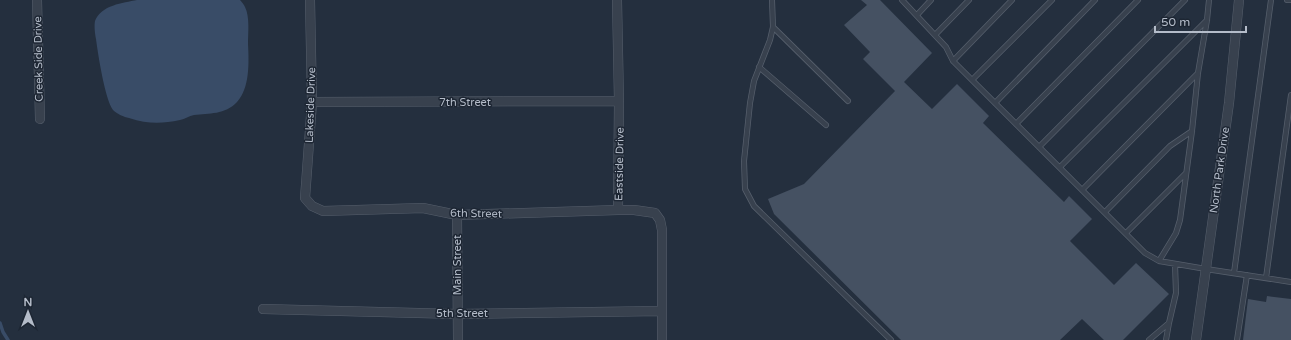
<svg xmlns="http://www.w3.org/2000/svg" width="1291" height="340" viewBox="0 0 1291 340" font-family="'Varela Round',sans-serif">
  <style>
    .water { fill: #394c67 }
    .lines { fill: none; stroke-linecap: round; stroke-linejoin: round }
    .stream { stroke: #394c67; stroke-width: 3.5 }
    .building { fill: #455162 }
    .lane-casing { stroke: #565f6c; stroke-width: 6 }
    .street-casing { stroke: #565f6c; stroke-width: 10 }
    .lane { stroke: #38414e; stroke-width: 4.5 }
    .street { stroke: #38414e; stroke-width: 9 }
    .labels { text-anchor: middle; stroke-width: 3; stroke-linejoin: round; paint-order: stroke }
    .street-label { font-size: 11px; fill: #b4bcc9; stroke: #1d2633 }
  </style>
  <rect width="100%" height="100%" fill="#242f3e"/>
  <path class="water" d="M 137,0 L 240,0 C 242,2 244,5 245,7 C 250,17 248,33 248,44 C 249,62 250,88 237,102 C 225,115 209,113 194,115 C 189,116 185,119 180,120 C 161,124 148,124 129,118 C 124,117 117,114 113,110 C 105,99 98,54 96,39 C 95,34 94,26 95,21 C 101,5 123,3 137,0 Z"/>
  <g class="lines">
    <path class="stream" d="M 0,323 L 3,332 L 8,340"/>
  </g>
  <path class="building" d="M 861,0 L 880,0 L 932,53 L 904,82 L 932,109 L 957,84 L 989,116 L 983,123 L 1064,202 L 1069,196 L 1092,219 L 1070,241 L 1114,285 L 1136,263 L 1169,294 L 1123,340 L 1104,340 L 1082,319 L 1060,340 L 901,340 L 774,214 L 768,199 L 804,184 L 895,91 L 863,59 L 870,52 L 844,25 L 867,5 Z
    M 1267,296 L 1291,299 L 1291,340 L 1243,340 L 1248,299 L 1266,302 Z"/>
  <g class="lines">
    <g class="lane-casing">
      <path id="lane" d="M 772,0 L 773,27 L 770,40 L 754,81 L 750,103 L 744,161 L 745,189 L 754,206 L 891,340
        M 902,0 L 946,47 L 953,61 L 1145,253 L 1159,261 L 1206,269 L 1291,282
        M 1287,0 L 1291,0
        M 917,15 L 931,0
        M 773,27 L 848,101
        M 935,35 L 969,0
        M 953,61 L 1012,0
        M 759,67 L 826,125
        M 972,80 L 1052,0
        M 995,103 L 1095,0
        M 1016,124 L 1138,0
        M 1039,147 L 1185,0
        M 1060,167 L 1207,20
        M 1082,190 L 1198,73
        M 1105,212 L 1170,146 L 1192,131
        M 1126,233 L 1186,173
        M 1159,261 L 1176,233 L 1180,220 L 1192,131 L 1198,73 L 1207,20 L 1209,0
        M 1234,273 L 1271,0
        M 1266,278 L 1291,95
        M 1149,340 L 1169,323
        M 1166,340 L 1169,323 L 1176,293 L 1175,264
        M 1237,340 L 1247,275"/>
    </g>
    <g class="street-casing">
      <path id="street" d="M 37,0 L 40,119
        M 310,0 L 312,102 L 305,198 L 312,206 L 323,211 L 423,208 L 457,215 L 618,210 L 634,210 L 655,213 L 660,220 L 662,230 L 662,340
        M 617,0 L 619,101 L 618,210
        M 312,102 L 619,101
        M 457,215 L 458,340
        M 263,309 L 457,314 L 661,311
        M 1196,340 L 1229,103 L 1239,0"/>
    </g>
    <use href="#lane" class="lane"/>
    <use href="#street" class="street"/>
  </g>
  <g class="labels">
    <g class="street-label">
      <text transform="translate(38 59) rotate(-91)" y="4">Creek Side Drive</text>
      <text x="465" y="106">7th Street</text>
      <text transform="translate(310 105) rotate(-88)" y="4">Lakeside Drive</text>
      <text transform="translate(619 164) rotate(-89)" y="4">Eastside Drive</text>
      <text transform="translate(1219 170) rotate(-82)" y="4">North Park Drive</text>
      <text transform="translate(476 213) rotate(1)" y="4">6th Street</text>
      <text transform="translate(457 265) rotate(-90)" y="4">Main Street</text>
      <text x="462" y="317">5th Street</text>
    </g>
  </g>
  <g transform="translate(28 312)" stroke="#1d2633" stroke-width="3" paint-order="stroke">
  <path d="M0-3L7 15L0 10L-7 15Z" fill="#b4bcc9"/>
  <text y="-6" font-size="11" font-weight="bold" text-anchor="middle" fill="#b4bcc9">N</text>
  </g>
  <path d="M1155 26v6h91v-6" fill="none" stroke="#b4bcc9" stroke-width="2"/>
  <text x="1161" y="26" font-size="12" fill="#b4bcc9" stroke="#1d2633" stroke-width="3" paint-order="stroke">50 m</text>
</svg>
